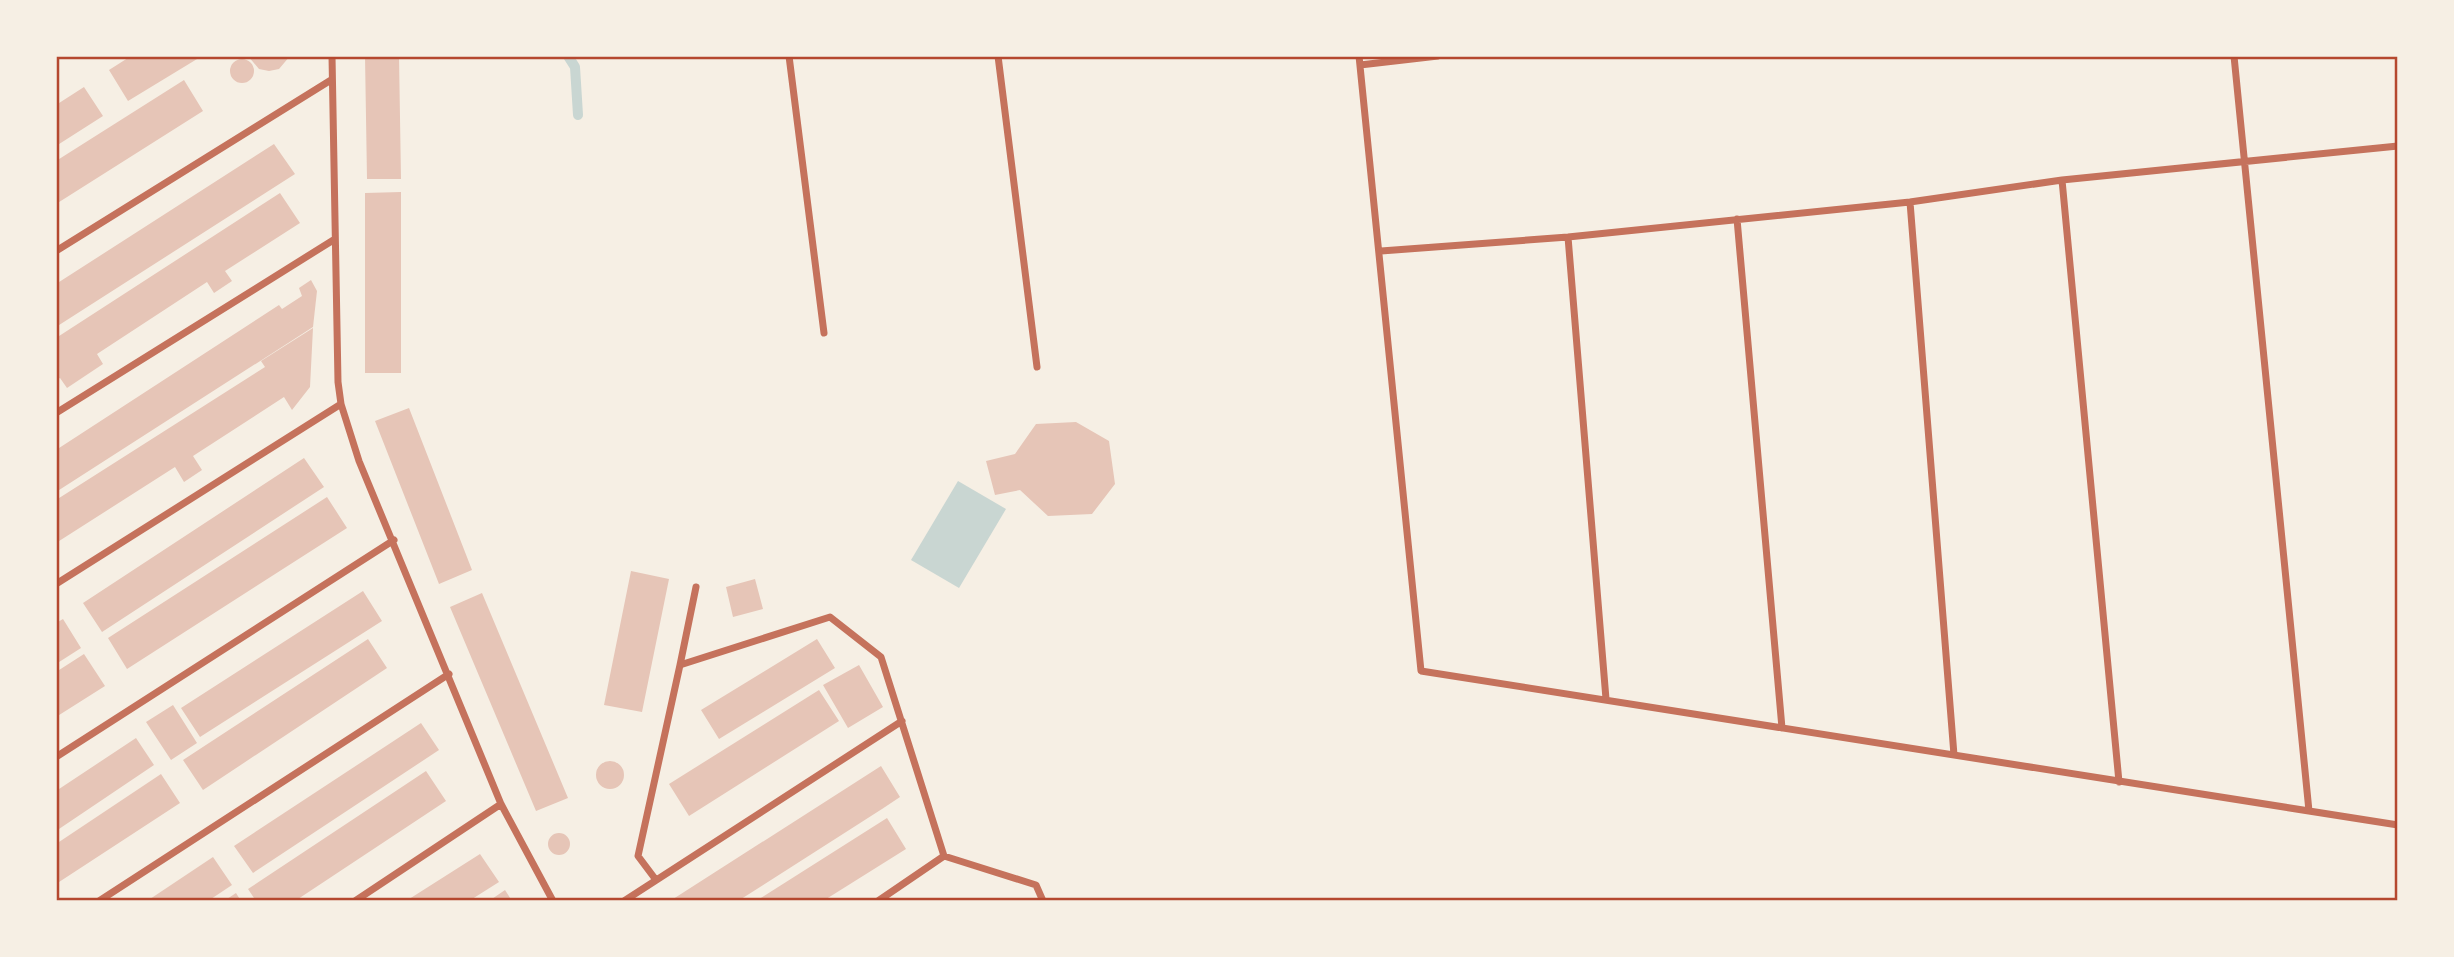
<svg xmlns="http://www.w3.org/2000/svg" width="2454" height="957" viewBox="0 0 2454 957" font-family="Barlow,sans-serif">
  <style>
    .water { fill: #c9d6d2 }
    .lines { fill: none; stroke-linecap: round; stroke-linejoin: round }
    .stream { stroke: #c9d6d2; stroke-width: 10 }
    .building { fill: #e6c5b7 }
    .minor { stroke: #c5725c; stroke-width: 7 }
    .neatline { fill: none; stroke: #b5482f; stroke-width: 2.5 }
  </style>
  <rect width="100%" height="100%" fill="#f6efe4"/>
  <path class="water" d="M 958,481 L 1006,509 L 959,588 L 911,560 Z"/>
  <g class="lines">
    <path class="stream" d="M 568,56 L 575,67 L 578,115"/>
  </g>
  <path class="building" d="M 131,56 L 202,56 L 128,101 L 109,70 Z
    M 248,56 L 290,56 L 279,69 L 269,71 L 259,69 Z
    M 365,56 L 399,56 L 401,179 L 367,179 Z
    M230 71a12 12 0 1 1 24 0a12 12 0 1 1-24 0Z
    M 184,80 L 203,111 L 56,204 L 56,161 Z
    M 84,87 L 103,116 L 56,146 L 56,105 Z
    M 274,144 L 295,174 L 56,327 L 56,284 Z
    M 401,192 L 401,373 L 365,373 L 365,193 Z
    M 280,193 L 300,223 L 225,271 L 232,281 L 214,293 L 207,282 L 97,354 L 103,364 L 67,388 L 60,378 L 56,380 L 56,338 Z
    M 311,280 L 317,291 L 313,327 L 56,492 L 56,450 L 279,305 L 282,309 L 302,296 L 299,288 Z
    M 313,328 L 310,387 L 292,410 L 284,397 L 193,456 L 202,470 L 184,482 L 175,467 L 56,543 L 56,500 L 265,367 L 261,361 Z
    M 409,408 L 472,570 L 439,584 L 375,421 Z
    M 1076,422 L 1109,441 L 1115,484 L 1092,514 L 1048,516 L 1020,490 L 995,495 L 986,461 L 1015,454 L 1036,424 Z
    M 304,458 L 324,487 L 102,632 L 83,603 Z
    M 327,497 L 347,528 L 127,669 L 108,638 Z
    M 631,571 L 669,579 L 642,712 L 604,705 Z
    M 755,579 L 763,609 L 733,617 L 726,587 Z
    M 363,591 L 382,621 L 200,737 L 181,708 Z
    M 482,593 L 568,798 L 536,811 L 450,607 Z
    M 63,619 L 81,648 L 56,664 L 56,623 Z
    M 368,639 L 387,668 L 203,790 L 183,760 Z
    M 817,639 L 835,668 L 719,739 L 701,710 Z
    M 84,654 L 105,686 L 56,717 L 56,672 Z
    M 859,665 L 883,707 L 848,728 L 823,685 Z
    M 819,690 L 839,721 L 689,816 L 669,784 Z
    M 173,705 L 197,743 L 171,760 L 146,722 Z
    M 421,723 L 439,750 L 253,873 L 234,846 Z
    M 136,738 L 154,765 L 56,831 L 56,791 Z
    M596 775a14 14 0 1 1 28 0a14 14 0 1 1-28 0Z
    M 881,766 L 900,797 L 882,809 L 738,901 L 670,901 Z
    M 426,771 L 446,801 L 295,901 L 256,901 L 248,889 Z
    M 161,774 L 180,803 L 56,884 L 56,844 Z
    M 887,818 L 906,849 L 823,901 L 756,901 Z
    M548 844a11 11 0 1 1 22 0a11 11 0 1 1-22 0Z
    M 480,854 L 499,882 L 469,901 L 406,901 Z
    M 213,857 L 232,885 L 208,901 L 147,901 Z
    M 505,890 L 512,901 L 489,901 Z
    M 236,893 L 241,901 L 224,901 Z"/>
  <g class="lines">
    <path class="minor" d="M 332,56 L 338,382 L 341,404 L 359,461 L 501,804 L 553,901
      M 789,56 L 824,333
      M 998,56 L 1037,367
      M 1359,56 L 1421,671 L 2398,825
      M 2234,56 L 2309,811
      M 1360,65 L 1438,56
      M 2062,180 L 2119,782
      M 1910,202 L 1954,755
      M 1737,219 L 1782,728
      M 1568,237 L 1606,699
      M 56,251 L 331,80
      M 1381,251 L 1568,237 L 1910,202 L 2062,180 L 2398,146
      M 56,413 L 335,239
      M 56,584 L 341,404
      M 680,665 L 696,587
      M 56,757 L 394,540
      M 656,880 L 638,856 L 680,665 L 830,617 L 881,657 L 944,856 L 1036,885 L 1043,901
      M 99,901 L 449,674
      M 355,901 L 501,804
      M 624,901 L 902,721
      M 878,901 L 944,856"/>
  </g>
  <rect width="2454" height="957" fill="none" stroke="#f6efe4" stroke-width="116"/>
  <rect x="58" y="58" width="2338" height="841" class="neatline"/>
</svg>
